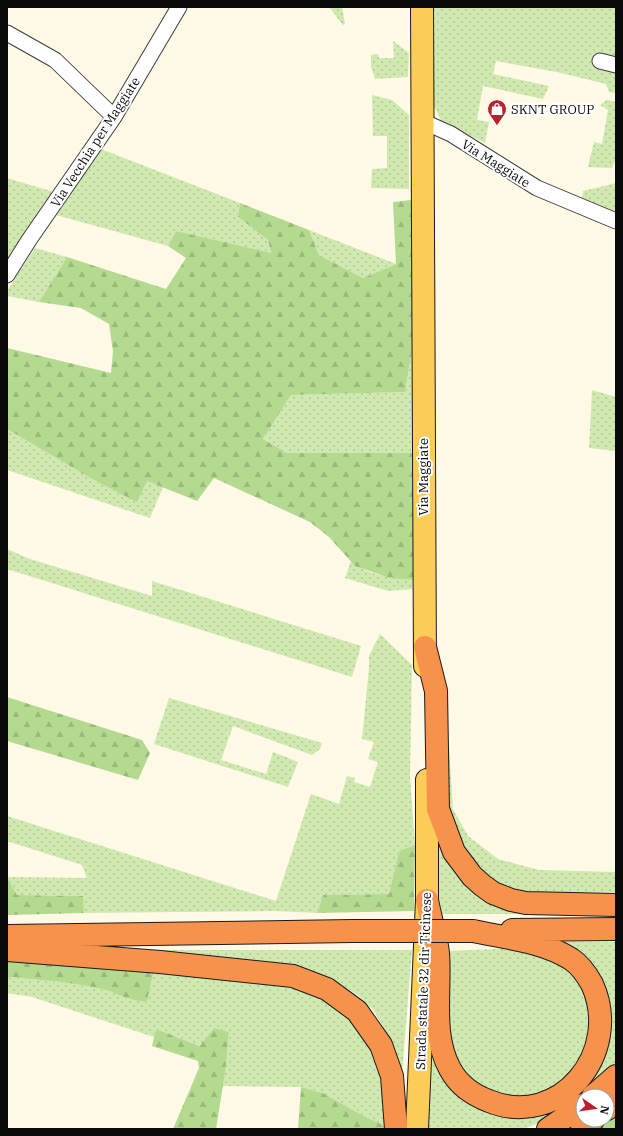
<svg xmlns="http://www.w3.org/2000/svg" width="623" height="1136" viewBox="0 0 623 1136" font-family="'IBM Plex Serif',serif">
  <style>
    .grass { fill: url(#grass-dots) }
    .forest { fill: url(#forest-firs) }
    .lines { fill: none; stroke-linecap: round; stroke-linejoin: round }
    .street-casing { stroke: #3d3d3d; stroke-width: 17 }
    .primary-casing { stroke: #1b1b1b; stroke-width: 24 }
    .highway-casing { stroke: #1b1b1b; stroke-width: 24 }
    .street { stroke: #fff; stroke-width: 15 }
    .primary { stroke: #fccc59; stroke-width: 22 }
    .highway { stroke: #f7924c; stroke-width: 22 }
    .highway-bridge-casing { stroke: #1b1b1b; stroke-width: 24; stroke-linecap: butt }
    .highway-bridge { stroke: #f7924c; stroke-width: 22 }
    .labels { text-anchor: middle; stroke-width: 4; stroke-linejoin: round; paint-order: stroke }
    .poi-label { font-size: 13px; fill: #0a0a0a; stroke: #fff; text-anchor: start }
    .street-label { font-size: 13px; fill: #0a0a0a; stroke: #fff }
  </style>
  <defs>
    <pattern id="grass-dots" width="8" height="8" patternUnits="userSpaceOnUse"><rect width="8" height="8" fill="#d0e9b0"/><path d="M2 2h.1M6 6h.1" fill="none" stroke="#b1c696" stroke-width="1.8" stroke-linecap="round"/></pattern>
    <pattern id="forest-firs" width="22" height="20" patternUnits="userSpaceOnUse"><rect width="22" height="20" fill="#b4da90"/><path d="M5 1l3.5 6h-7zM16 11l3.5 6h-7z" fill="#99ba7b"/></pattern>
  </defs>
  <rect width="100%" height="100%" fill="#fff9e6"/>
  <path class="grass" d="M 329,7 L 342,7 L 345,24 L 343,25 Z
    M 433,7 L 616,7 L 616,93 L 609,92 L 606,84 L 557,72 L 496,61 L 493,74 L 549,86 L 543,99 L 483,86 L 477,120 L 489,122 L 485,143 L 441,121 L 432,101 Z
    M 393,41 L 409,53 L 408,77 L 375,79 L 371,67 L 371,55 L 378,54 L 379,58 L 394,58 Z
    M 372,95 L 392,100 L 409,115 L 409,189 L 371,188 L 372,169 L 387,168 L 387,136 L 373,136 Z
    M 607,100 L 616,102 L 616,159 L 612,168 L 588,167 L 594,142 L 602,144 L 608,110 L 600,105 Z
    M 101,149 L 240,203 L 238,217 L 268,240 L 271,254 L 176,231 L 168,246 L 56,215 Z
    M 7,178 L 54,192 L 7,264 Z
    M 616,183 L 616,212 L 582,198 L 583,191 Z
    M 309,230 L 396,264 L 363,278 L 319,255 Z
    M 35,248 L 67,257 L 39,302 L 7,296 L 7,291 Z
    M 413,344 L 414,402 L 413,453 L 287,453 L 263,439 L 291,395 L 405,392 Z
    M 592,390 L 616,397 L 616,451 L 589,448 Z
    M 7,429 L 92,479 L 137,501 L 147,481 L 163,487 L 150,518 L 7,470 Z
    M 7,549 L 30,559 L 152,596 L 152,581 L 361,646 L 352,677 L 7,569 Z
    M 351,561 C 364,575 396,578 414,580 L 413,589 L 388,591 L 345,578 Z
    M 380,634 L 412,665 L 410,777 L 415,845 L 399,851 L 389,894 L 323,895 L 317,913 L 276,911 L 84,913 L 82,896 L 17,895 L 7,877 L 87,878 L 82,865 L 7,841 L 7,816 L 276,901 L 311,794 L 339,804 L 347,776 L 355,778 L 354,782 L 370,787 L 378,762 L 368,759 L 374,742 L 362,739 L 369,668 L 369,656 Z
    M 169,698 L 322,743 L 320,749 L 312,755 L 233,726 L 221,760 L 266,774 L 273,752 L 298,762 L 288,787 L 154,744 Z
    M 447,717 L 453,809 L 468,836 L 498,859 L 539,870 L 616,872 L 616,892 L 538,894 L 509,889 L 483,874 L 462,851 L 451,827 L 447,798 Z
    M 441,841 L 473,887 L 616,914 L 440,914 L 435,842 Z
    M 555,942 L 616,942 L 616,1065 L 580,1097 L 547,1120 L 523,1129 L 427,1129 L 433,1038 L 478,1103 L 578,1093 L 592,1079 L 602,1062 L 608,1045 L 610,1028 Z
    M 525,948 L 560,962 L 586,988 L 595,1035 L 568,1083 L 525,1100 L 497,1096 L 465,1076 L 450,1047 L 446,951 Z
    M 153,950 L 412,950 L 401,1086 L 390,1044 L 383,1026 L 373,1010 L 360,997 L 332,978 L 296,965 Z
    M 154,969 L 285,982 L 348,1008 L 380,1063 L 387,1127 L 362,1115 L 323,1093 L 301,1087 L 223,1086 L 229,1032 L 214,1028 L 201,1046 L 156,1029 L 154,1037 L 32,997 L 7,993 L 7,977 C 41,980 76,982 109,991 C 123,996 131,1001 147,1002 Z"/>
  <path class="forest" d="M 411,200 L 413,344 L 405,392 L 291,395 L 263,439 L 287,453 L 413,453 L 414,580 L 390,578 L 355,566 L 329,537 L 310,522 L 214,478 L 197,501 L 147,481 L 137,502 L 92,479 L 7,429 L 7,348 L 111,373 L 113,351 L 109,324 L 81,308 L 39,302 L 67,257 L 166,289 L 186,258 L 168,246 L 176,231 L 271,253 L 268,240 L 238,217 L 240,203 L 309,230 L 319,255 L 363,278 L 396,264 L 393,202 Z
    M 7,697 L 142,740 L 150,753 L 138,780 L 7,741 Z
    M 415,845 L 414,911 L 317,913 L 323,895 L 389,894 L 399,851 Z
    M 7,877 L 17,895 L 83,896 L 84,913 L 7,915 Z
    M 7,956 L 154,969 L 147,1002 C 131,1001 123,996 109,991 C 76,982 41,980 7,977 Z
    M 214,1028 L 229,1032 L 225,1073 L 216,1129 L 173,1129 L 199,1068 L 198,1061 L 152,1046 L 156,1029 L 200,1046 Z
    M 301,1087 L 323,1093 L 362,1115 L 387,1127 L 387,1129 L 298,1129 Z
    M 616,1109 L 616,1129 L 593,1129 L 603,1120 L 607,1120 L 607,1117 Z"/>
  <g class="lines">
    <g class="street-casing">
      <path id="street" d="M 7,33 L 55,60 L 114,117
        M 600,61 L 616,65
        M 422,121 L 451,134 L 537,188 L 616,221
        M 7,275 L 29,240 L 114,117 L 179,7"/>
    </g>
    <g class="primary-casing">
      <path id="primary" d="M 422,7 L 425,666
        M 417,1129 L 427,900 L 427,780"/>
    </g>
    <g class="highway-casing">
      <path id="highway" d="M 425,647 L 436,691 L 438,809 L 454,852 L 472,876 L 482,885 L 493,893 L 511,900 L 526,903 L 616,905
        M 427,900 C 430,917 436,935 438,953 C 441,990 431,1035 450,1069 C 458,1084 473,1095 489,1101 C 560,1130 623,1052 592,984 C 587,975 580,965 571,959 C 542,941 506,938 473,931
        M 512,930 L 616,929
        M 7,936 L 352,931
        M 7,950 L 160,962 L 293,976 L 327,989 L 357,1011 L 381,1045 L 392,1076 L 396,1129
        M 593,1096 L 616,1076
        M 607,1109 L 616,1102
        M 548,1129 L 583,1105
        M 582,1129 L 593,1120"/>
    </g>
    <use href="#street" class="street"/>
    <use href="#primary" class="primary"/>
    <use href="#highway" class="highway"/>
    <g class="highway-bridge-casing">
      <path id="highway-bridge" d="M 352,931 L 473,931"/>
    </g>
    <use href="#highway-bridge" class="highway-bridge"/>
  </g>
  <defs>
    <g id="shop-pin" transform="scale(1)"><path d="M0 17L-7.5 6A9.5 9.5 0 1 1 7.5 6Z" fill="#ba212f" stroke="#fff"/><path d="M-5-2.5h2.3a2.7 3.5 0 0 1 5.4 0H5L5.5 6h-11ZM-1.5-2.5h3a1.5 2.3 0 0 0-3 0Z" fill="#fff"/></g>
  </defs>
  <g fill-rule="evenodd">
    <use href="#shop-pin" x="497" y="109"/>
  </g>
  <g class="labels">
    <g class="poi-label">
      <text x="511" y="114">SKNT GROUP</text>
    </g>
    <g class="street-label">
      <text transform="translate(95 142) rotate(-57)" y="5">Via Vecchia per Maggiate</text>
      <text transform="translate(496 163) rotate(32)" y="5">Via Maggiate</text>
      <text transform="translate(423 477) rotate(-90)" y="5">Via Maggiate</text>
      <text transform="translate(423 981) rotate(-88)" y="5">Strada statale 32 dir Ticinese</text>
    </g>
  </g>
  <rect width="623" height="1136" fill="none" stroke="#0a0a0a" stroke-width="16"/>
  <g transform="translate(595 1108) rotate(103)"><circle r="19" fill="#ffffff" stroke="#9d9d9d"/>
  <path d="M0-3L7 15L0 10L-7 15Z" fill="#ba212f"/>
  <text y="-6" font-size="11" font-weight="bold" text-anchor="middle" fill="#0a0a0a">N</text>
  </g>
</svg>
